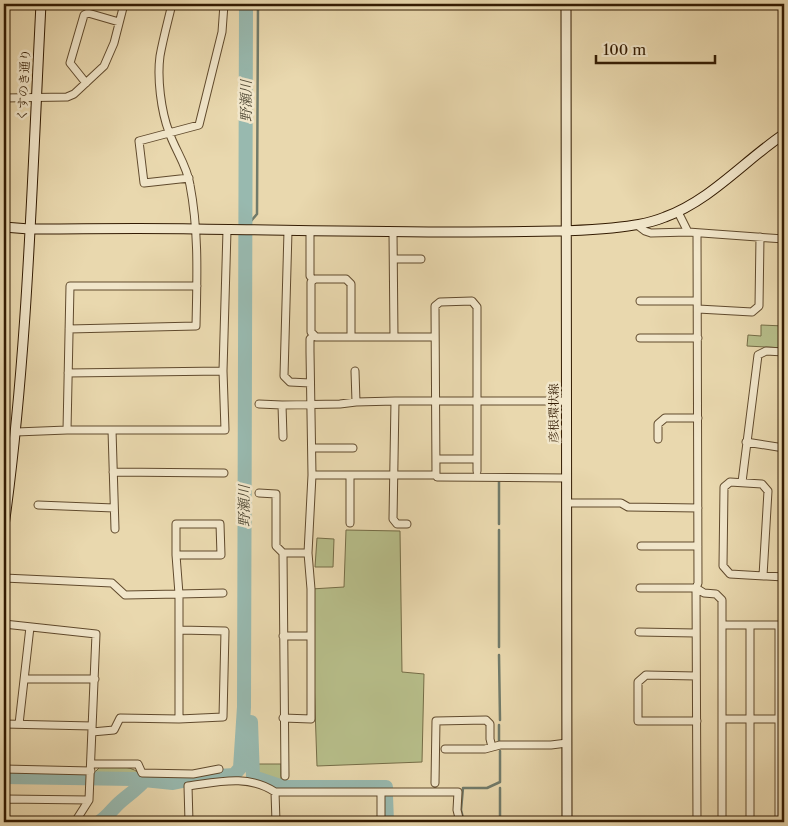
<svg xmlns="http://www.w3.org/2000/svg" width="788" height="826" viewBox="0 0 788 826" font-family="'Libre Caslon Text','Noto Serif JP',serif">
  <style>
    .green { fill: #b7be8a; stroke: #756c46 }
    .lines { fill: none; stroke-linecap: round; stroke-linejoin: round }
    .stream { stroke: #707a6a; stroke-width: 2.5 }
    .river { stroke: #98b9af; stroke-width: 14 }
    .street-casing { stroke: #604a2d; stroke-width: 9 }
    .secondary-casing { stroke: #331b02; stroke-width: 11 }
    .street { stroke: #f1e6ca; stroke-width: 7 }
    .secondary { stroke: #f1e6ca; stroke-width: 9 }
    .labels { text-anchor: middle; stroke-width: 5; stroke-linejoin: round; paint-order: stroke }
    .street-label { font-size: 12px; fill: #331b02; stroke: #f1e6ca }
    .water-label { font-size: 14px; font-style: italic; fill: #514a36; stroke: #f1e6ca }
  </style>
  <rect width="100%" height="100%" fill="#e9d8ae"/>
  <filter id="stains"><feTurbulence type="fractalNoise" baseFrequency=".004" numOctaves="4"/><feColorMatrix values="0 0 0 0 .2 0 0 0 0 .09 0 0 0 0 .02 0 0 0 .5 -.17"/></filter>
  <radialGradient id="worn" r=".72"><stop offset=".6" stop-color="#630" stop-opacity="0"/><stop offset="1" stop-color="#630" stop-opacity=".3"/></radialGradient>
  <path class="green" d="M 761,325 L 784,326 L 784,348 L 747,346 L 748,335 L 761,336 Z
    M 346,530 L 400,531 L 402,672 L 424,674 L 422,762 L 317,766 L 311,589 L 344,587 Z
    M 317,538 L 334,539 L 333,567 L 315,567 Z
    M 255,764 L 281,764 L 281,782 C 270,778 255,777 255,764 Z
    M 100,767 C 113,767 128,764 139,773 L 139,776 L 95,775 L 95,772 Z"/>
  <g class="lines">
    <path class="stream" d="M 246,227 L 257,214 L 258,4
      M 499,479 L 499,524
      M 499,647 L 499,530
      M 499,655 L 500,720
      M 499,741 L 499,725
      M 464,822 L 461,810 L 463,788 L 487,788 L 500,782 L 500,751
      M 500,822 L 500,788"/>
    <path class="river" d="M 251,722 L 253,777 L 283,787 L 386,787 L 386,790
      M 4,777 L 134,779 L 173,783 L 203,777 L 234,775 L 240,768 L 244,707 L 246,4
      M 386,796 L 387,822
      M 99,822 C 106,818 111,811 117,805 C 126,796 137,790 145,780"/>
    <g class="street-casing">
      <path id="street" d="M 86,83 L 70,63 L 84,15 L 88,13 L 119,22
        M 4,98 L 67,97 L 74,94 L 104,66 L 114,43 L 124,4
        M 189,178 L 144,183 L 139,141 L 199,125 L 222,32 L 224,4
        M 678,212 L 688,232 L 784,239
        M 637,225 L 645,231 L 651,233 L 688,232
        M 288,231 L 284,376 L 290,382 L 310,383
        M 310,231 L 310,276 L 313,280
        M 393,232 L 394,337
        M 394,259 L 421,259
        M 640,301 L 697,301
        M 698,309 L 752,312 L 759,306 L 760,237
        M 69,329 L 196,326 C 197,279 199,232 190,185 C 187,165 175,150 169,132 C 161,111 157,78 160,56 C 163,39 168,21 172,4
        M 351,336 L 351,284 L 346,279 L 315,279 L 311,282 L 311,332 L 316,337 L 435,337
        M 640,338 L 698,338
        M 355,371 L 356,402
        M 68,373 L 223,371 L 227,230
        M 395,401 L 393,519 L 397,524 L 407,524
        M 259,404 L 282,405
        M 67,430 L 70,286 L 197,286
        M 112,430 L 115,529
        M 16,432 L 67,430 L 225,430 L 223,371
        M 283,437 L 282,405 L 340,404 L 356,402 L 395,401 L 566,401
        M 658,439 L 658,424 L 665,418 L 698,418
        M 746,442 L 784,448
        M 312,448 L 353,448
        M 436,459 L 477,459
        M 113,472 L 224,473
        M 312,475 L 436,475 L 437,477 L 567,478
        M 350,475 L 350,523
        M 436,475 L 435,306 L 440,302 L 472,301 L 477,307 L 477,471
        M 742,482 L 758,355 L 766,351 L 784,352
        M 259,493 L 276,494 L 276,546 L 283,553 L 285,776
        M 567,503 L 621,503 L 628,507 L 698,508
        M 38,505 L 114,508
        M 641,546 L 698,546
        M 283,553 L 308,553
        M 176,555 L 176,524 L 220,524 L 221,555 L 176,555 L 179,594 L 223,593
        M 763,576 L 768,491 L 762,484 L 730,482 L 724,487 L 723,566 L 730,574 L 784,577
        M 4,578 L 112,583 L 125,595 L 179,594 L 179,719 L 120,718 L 114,730 L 92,732
        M 640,588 L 696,588 L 704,593 L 716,594 L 722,600 L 722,822
        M 4,624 L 96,634 L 89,800 L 75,822
        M 722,625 L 784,625
        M 750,625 L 750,822
        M 639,632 L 695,633
        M 283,636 L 310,636
        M 696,676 L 646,675 L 638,682 L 638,721 L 697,721
        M 25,679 L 95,679
        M 283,718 L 311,719 L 311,589 L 308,553 L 312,475 L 310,352 L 310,339 L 314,335
        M 179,719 L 223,717 L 225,631 L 180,630
        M 722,719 L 784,719
        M 4,724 L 92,726
        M 19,724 L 30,627
        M 445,749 L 485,749 L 500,745 L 551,745 L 567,743
        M 91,764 L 138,764 L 142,773 L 193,774 L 219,769
        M 4,769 L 91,771
        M 435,783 L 436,721 L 486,720 L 490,724 L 490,739 L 492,747
        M 275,792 L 276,822
        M 381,792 L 381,822
        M 4,807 L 5,799 L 89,800
        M 189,822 L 188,786 C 218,782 248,774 275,792 L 458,792 L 457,810 L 460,822
        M 697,822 L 696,588 L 698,583 L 697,233
        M 779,822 L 779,625"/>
    </g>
    <g class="secondary-casing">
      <path id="secondary" d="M 566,4 L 567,822
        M 4,227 L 29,229 C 84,229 140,228 195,229 C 284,230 373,232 462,232 C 512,231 562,233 612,228 C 630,226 648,224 665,217 C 711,200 744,161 784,134
        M 4,526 C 28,353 32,178 41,4"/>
    </g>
    <use href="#street" class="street"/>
    <use href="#secondary" class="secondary"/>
  </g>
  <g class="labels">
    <g class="street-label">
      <text transform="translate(24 85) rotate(-87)" y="4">くすのき通り</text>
      <text transform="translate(554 413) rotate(-90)" y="4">彦根環状線</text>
    </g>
    <g class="water-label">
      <text transform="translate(246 101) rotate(-90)" y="5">野瀬川</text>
      <text transform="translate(244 506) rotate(-90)" y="5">野瀬川</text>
    </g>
  </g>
  <rect width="788" height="826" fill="none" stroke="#e9d8ae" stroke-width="20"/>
  <rect x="5" y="5" width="778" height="816" fill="none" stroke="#331b02" stroke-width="2.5"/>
  <rect x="10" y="10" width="768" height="806" fill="none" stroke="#331b02"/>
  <path d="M596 55v8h119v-8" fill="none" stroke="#331b02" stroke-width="2.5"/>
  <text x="603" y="55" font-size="15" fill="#331b02" stroke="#f1e6ca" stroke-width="4" paint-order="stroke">100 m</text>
  <rect width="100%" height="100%" filter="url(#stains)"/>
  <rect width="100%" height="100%" fill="url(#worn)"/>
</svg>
